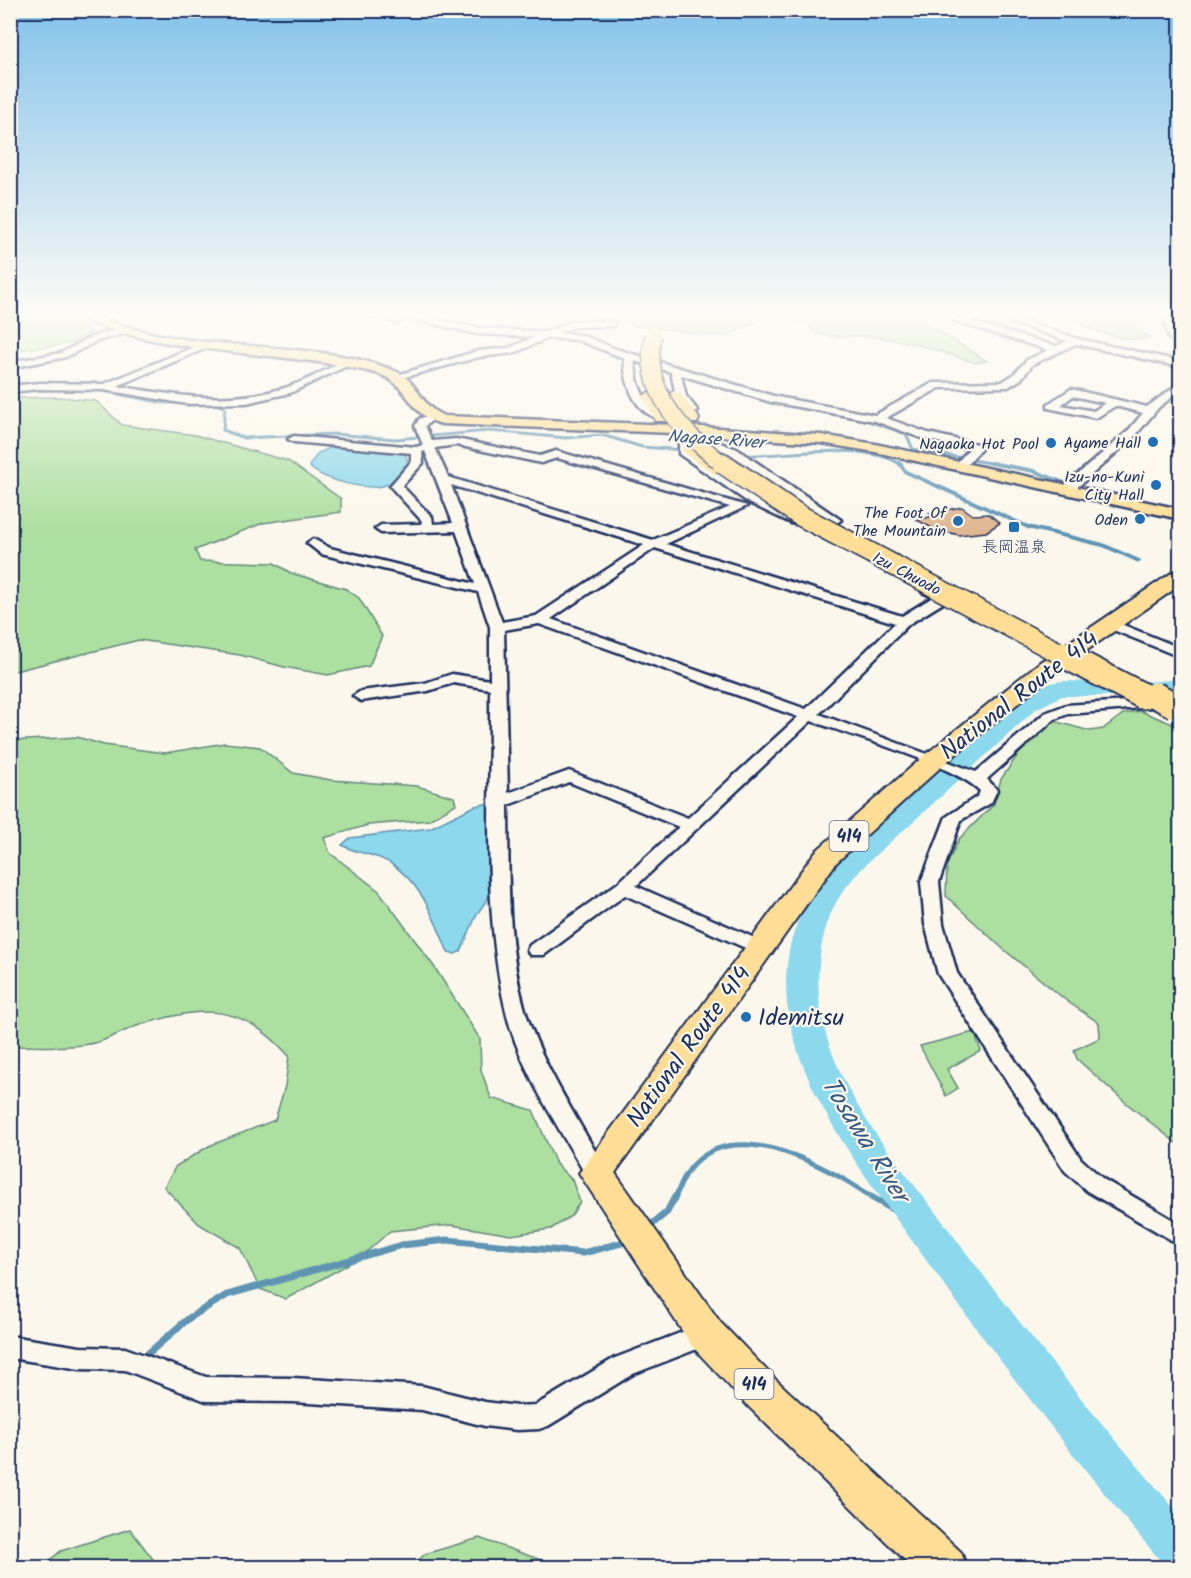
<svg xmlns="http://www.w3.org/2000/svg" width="1191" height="1578" viewBox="0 0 1191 1578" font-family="Kalam,'Klee One',sans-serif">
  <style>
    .green { fill: #addfa0; stroke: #64877f; stroke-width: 1.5 }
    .water { fill: #8cd8ec; stroke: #5f94b3; stroke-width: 1.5 }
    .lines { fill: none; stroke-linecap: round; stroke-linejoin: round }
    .stream-far3 { stroke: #5f94b3; stroke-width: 3 }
    .stream-far2 { stroke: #5f94b3; stroke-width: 4 }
    .stream-far1 { stroke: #5f94b3; stroke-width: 5 }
    .stream { stroke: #5f94b3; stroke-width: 7 }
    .river { fill: #8cd8ec; fill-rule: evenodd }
    .building { fill: #e0b791; stroke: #1b2f5e; stroke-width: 1.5 }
    .highway-tunnel { stroke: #cecfd0; stroke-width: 16; stroke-dasharray: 16 8; stroke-linecap: butt }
    .minor-casing { stroke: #1b2f5e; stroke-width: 5 }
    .major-casing { stroke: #1b2f5e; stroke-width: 5 }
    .highway-casing { stroke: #1b2f5e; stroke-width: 4 }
    .minor { fill: #fbf7ec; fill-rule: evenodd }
    .major { fill: #fede96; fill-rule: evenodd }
    .highway { fill: #fede96; fill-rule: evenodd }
    .highway-bridge-far2-casing { stroke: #1b2f5e; stroke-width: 19; stroke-linecap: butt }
    .highway-bridge-far1-casing { stroke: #1b2f5e; stroke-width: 23; stroke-linecap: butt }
    .highway-bridge-casing { stroke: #1b2f5e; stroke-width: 29; stroke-linecap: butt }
    .highway-bridge-far2 { stroke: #fede96; stroke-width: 16 }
    .highway-bridge-far1 { stroke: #fede96; stroke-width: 20 }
    .highway-bridge { stroke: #fede96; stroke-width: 25 }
    .poi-dot { fill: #1f6fb2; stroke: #fbf7ec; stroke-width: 2 }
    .labels { text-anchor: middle; stroke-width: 4.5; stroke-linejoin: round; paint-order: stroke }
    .far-poi-label { font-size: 16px; fill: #1b2f5e; stroke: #fbf7ec; text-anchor: end }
    .far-street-label { font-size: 16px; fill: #1b2f5e; stroke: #fbf7ec }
    .far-water-label { font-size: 18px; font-style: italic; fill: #375982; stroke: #fbf7ec }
    .shield { fill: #fbf7ec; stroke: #5e6b89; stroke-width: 1.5 }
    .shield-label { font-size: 18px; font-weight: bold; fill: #1b2f5e }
    .near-street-label { font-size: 24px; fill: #1b2f5e; stroke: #fbf7ec }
    .near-poi-label { font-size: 24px; fill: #1b2f5e; stroke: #fbf7ec; text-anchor: start }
    .near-water-label { font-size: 26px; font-style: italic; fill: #375982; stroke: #fbf7ec }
  </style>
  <rect width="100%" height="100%" fill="#fbf7ec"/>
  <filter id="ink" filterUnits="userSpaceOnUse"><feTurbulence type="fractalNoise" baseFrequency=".0167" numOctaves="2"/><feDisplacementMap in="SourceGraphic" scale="12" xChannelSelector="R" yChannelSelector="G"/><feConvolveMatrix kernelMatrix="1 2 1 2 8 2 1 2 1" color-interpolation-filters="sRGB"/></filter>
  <g filter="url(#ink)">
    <path class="green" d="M 11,312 L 62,312 L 92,332 C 79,347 31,348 11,350 Z
      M 579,312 L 917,312 L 929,325 L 987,361 L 976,363 C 939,351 903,338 864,336 C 849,336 816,341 808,325 L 780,315 L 770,315 L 727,336 L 712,335 L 638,326 Z
      M 1057,312 L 1130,312 L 1129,317 L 1141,323 L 1142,333 L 1150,337 C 1131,344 1095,332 1078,323 C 1071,319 1065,314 1057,312 Z
      M 60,397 L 96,401 L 122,425 L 195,435 L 288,461 L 341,499 L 341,512 L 263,523 L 195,550 L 200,561 L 274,563 L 291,573 L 346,589 L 359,598 L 382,636 L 369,666 L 328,675 L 284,667 L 240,655 L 139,640 L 11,672 L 11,398 Z
      M 1141,711 L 1180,727 L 1180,1146 L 1125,1102 L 1077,1059 L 1074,1050 L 1100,1038 L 1099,1023 L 1068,1002 L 1002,948 L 946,896 L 947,864 L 959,839 L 994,804 L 1001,779 L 1017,756 L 1050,720 L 1090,731 L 1103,729 L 1123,714 Z
      M 77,737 L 104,745 L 165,753 L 225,743 L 260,747 L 293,773 L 331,780 L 417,786 L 454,797 L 456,804 L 429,820 L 368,825 L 324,838 L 330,853 L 379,891 L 435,968 L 480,1039 L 481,1070 L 491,1098 L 533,1110 L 556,1164 L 572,1180 L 580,1202 L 571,1216 L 551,1229 L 511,1235 L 452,1225 L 390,1231 L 361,1257 L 286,1299 L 260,1289 L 240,1248 L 199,1224 L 164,1187 L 176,1166 L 209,1146 L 275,1120 L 285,1086 L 289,1056 C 241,1003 205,1005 140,1025 C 126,1029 112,1038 98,1042 C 71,1049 38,1046 11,1046 L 11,741 Z
      M 974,1032 L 981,1051 L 947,1069 L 958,1088 L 946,1096 L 920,1046 Z
      M 130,1529 L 159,1567 L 41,1567 L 61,1551 Z
      M 479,1538 L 541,1560 L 546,1567 L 411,1567 L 425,1554 Z"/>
    <path class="water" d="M 335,446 L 405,453 L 408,463 C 402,469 395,480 388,484 C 372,493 320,480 309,466 L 318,453 Z
      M 491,803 L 491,894 L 477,914 L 461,951 L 455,954 L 448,952 C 434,919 422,883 390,863 C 375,853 356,854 342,845 L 350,838 L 430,828 L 475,806 Z"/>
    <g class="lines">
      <path class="stream-far3" d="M 386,316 L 481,334
        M 516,336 L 538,337
        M 564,339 L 582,341 L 618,358
        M 693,380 L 728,389
        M 91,389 L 163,403 L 186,403
        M 745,394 L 792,406
        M 195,404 L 216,404 L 225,408 L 223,430 L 244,438 L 334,434 L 396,439 L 489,431 L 566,438 L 602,435 L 642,447 L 684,450
        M 862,419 L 906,434 L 913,449 L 1000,465
        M 722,455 C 772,460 860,438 902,465"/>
      <path class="stream-far2" d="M 899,463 L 906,472 L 1028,527 L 1103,545 L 1139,561
        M 991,463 L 1034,471 L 1072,486
        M 1177,592 L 1180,594"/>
      <path class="stream-far1" d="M 675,1198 C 680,1186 685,1172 696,1162 C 742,1118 831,1169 873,1198"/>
      <path class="stream" d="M 871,1197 L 924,1227
        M 651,1225 L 667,1212 L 675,1197
        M 144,1357 L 189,1318 L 227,1295 L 402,1245 L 447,1240 L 583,1253 L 625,1242"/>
      <path class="river" d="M 1180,679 L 1180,693 L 1159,696 L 1062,696 L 1036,709 C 996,746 956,783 916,819 C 886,847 847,875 831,913 C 813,958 815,1008 832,1052 C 855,1115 900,1166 940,1218 C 1016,1320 1096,1419 1180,1515 L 1180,1568 L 1164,1565 C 1077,1463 996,1357 918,1249 C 878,1193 834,1138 807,1075 C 792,1040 783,1003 787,965 C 794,897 841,856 889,814 C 925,782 1013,691 1055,682 C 1067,680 1080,682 1092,682 C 1122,682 1151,683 1180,679 Z"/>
    </g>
    <path class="building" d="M 962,507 L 973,515 L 989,514 L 1000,523 L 986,532 L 959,535 L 934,529 L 917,520 L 934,516 L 929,513 Z"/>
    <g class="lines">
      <path class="highway-tunnel" d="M 659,325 L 667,312"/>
      <g class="minor-casing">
        <path id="minor" d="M 92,312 L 104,312 L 92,320 L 86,320 L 86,316 Z
          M 356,312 L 375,312 L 403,320 L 398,323 Z
          M 383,312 L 402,312 L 477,328 L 546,332 L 572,321 L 611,321 L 614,322 L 614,326 L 573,327 L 559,333 L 582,335 L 616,349 L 777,397 L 875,415 L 933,383 L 1002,382 L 1013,375 L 1027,360 L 1048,350 L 954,321 L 976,312 L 1001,312 L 1078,339 L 1180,361 L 1180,367 L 1076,344 L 1033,364 L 1021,379 L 1008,387 L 939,388 L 886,418 L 928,433 L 977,444 L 981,449 L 964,468 L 960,469 L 954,466 L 969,449 L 921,438 L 875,421 L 771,402 L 681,375 L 686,396 L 698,411 L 689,413 L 676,396 L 671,372 L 634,361 L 638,383 L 645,400 L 667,417 L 658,419 C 633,410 625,383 624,358 L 577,340 L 548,338 L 514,353 L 479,357 L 394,380 L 394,376 L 478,351 L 509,348 L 534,337 L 477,334 ZM 988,314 L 1067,341 L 1056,346 L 969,321 Z
          M 1162,312 L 1171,312 L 1180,339 L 1180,347 L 1169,338 Z
          M 127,327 L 132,330 L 130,332 L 97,341 L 66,357 L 10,368 L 10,362 L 61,353 L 91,337 Z
          M 206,342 L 209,343 L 209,347 L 117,386 C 172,395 226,405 281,389 C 303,383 324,370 345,361 L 353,363 L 290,393 L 246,403 L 187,404 L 105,390 L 39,389 L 10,392 L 10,386 L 39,383 L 104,384 Z
          M 1180,383 L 1180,391 L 1159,407 L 1135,436 L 1072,492 L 1064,492 L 1064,486 L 1127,432 L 1143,413 L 1115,406 L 1096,418 L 1048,408 L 1048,404 L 1071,389 L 1147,407 ZM 1073,396 L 1105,403 L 1094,411 L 1061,405 Z
          M 431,414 L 436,417 L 425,426 L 432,441 L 456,439 L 540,456 L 556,451 L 747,506 L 666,544 L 902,616 L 933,597 L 922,592 L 922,586 L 932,586 L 948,594 L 948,600 L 909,624 L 819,714 L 976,772 L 1045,713 L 1066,705 L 1158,699 L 1161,702 L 1158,705 L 1153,707 L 1068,714 L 1055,719 L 987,779 L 997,790 L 991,803 L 961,820 L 939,882 L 943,924 L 957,973 L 1081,1159 L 1103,1179 L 1180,1224 L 1180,1245 L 1087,1191 L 1065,1171 L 938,974 L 925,924 L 921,882 L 946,817 L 978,796 L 980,791 C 955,765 850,735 811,721 L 636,886 L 766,943 L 768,948 L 766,953 L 759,954 L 625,895 L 544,955 L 530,955 L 527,950 L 530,945 L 618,883 L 679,827 L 569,782 L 508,805 C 509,873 506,944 525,1010 C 543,1069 579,1119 607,1173 L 604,1179 L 596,1182 L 588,1179 C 558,1125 518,1068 505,1007 C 482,907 491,792 490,689 L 453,683 L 428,691 L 361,701 L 353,696 L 361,691 L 425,683 L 452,674 L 490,680 L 490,627 L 478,592 L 321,554 L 307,543 L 313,539 L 330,548 L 475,584 L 456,531 L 381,533 L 375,529 L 381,525 L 421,524 L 422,521 L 390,486 L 411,462 L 411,453 L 294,442 L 288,439 L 294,436 L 416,447 L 423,445 L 415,426 L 419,419 ZM 456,445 L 541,463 L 557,458 L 730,507 L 653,540 L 448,477 L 435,448 ZM 425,451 L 453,523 L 433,524 L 432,517 L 402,486 L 423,463 L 422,452 ZM 451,485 L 644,545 L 536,616 L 502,622 ZM 655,548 L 895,623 L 806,709 L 551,619 ZM 539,624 L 798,717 L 688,818 L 569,771 L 508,793 L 504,630 Z
          M 679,439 L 687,439 L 689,451 L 757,497 L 801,520 L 795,524 L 791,523 L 749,503 L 679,454 Z
          M 715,441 L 737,449 L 841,520 L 835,524 L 831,523 L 729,453 L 711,446 L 709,444 Z
          M 1111,620 L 1180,648 L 1180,657 L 1106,627 L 1104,624 Z
          M 706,1323 L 715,1326 L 718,1334 L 715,1342 L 633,1374 L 548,1426 L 539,1429 L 517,1430 L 485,1426 L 422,1410 L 293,1402 L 206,1401 L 125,1370 L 80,1369 L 10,1358 L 10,1336 L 80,1347 L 125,1348 L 206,1377 L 293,1378 L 422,1386 L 485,1402 L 517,1406 L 536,1405 L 615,1358 Z"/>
      </g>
      <g class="major-casing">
        <path id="major" d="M 73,312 C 90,312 100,318 116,323 C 138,331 160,335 183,339 C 247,349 336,346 395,371 C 418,380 420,407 444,416 L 673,425 L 821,435 L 875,444 L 1180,509 L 1180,519 L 875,452 L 821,443 L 673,433 L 442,424 C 405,415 412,381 372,372 C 290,353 204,355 123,333 C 107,328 85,323 73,312 Z"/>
      </g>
      <g class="highway-casing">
        <path id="highway" d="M 651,391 L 657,393 L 670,417 L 668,421 L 656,421 L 643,396 Z
          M 674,391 L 680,393 L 697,415 L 699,419 L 697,423 L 685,423 L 666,396 Z
          M 691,444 L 726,466 L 729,470 L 726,474 L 714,474 L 685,453 L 682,449 L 685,445 Z
          M 1180,570 L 1180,585 L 1056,672 L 943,765 L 836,863 L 615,1173 L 720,1322 L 775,1379 L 961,1552 L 967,1568 L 913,1568 L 747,1405 L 692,1346 L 579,1173 L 816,851 L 925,755 L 1040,662 L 1173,572 Z"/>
      </g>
      <use href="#minor" class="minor"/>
      <use href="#major" class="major"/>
      <use href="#highway" class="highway"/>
      <g class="highway-bridge-far2-casing">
        <path id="highway-bridge-far2" d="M 653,335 C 641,391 683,433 724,465"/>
      </g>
      <g class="highway-bridge-far1-casing">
        <path id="highway-bridge-far1" d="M 722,463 L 799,515 L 1065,656"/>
      </g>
      <g class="highway-bridge-casing">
        <path id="highway-bridge" d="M 1062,654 L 1143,696
          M 1155,695 L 1174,705"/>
      </g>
      <use href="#highway-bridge-far2" class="highway-bridge-far2"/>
      <use href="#highway-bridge-far1" class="highway-bridge-far1"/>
      <use href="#highway-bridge" class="highway-bridge"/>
    </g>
  </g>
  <linearGradient id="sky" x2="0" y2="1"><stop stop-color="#83c2ea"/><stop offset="0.59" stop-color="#fdfbf6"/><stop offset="1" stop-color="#fdfbf6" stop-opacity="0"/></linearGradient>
  <rect width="1191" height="533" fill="url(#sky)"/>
  <g class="poi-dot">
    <circle cx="1153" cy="442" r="6"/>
    <circle cx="1051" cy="443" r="6"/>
    <circle cx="1156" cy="485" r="6"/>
    <circle cx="1140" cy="519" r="6"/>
    <circle cx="958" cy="521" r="6"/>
    <rect x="1008" y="521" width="12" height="12" rx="3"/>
    <circle cx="746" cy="1017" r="6"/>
  </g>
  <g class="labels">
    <g class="far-poi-label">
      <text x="1141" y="448">Ayame Hall</text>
      <text x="1039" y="449">Nagaoka Hot Pool</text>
      <text x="1144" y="482">Izu-no-Kuni<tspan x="1144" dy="18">City Hall</tspan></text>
      <text x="946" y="518">The Foot Of<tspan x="946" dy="18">The Mountain</tspan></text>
      <text x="1128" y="525">Oden</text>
      <text x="1014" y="552" text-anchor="middle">長岡温泉</text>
    </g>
    <g class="far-street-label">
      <text transform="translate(907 573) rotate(28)" y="6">Izu Chuodo</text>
    </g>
    <g class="far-water-label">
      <text transform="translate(716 439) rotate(4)" y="6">Nagase River</text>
    </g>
    <g class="shield">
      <rect x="829.5" y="821" width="39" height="30" rx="4.5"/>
      <rect x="734.5" y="1369" width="39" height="30" rx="4.5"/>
    </g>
    <g class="shield-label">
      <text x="849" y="842">414</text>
      <text x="754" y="1390">414</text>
    </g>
    <g class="near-street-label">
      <text transform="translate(1019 695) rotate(-38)" y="8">National Route 414</text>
      <text transform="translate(688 1046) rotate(-54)" y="8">National Route 414</text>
    </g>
    <g class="near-poi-label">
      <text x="758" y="1025">Idemitsu</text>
    </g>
    <g class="near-water-label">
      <text transform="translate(866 1139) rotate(58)" y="9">Tosawa River</text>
    </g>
  </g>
  <rect width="1191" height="1578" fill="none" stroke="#fbf7ec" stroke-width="36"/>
  <rect x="18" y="18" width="1155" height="1542" fill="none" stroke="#1b2f5e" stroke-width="2" filter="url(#ink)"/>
</svg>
